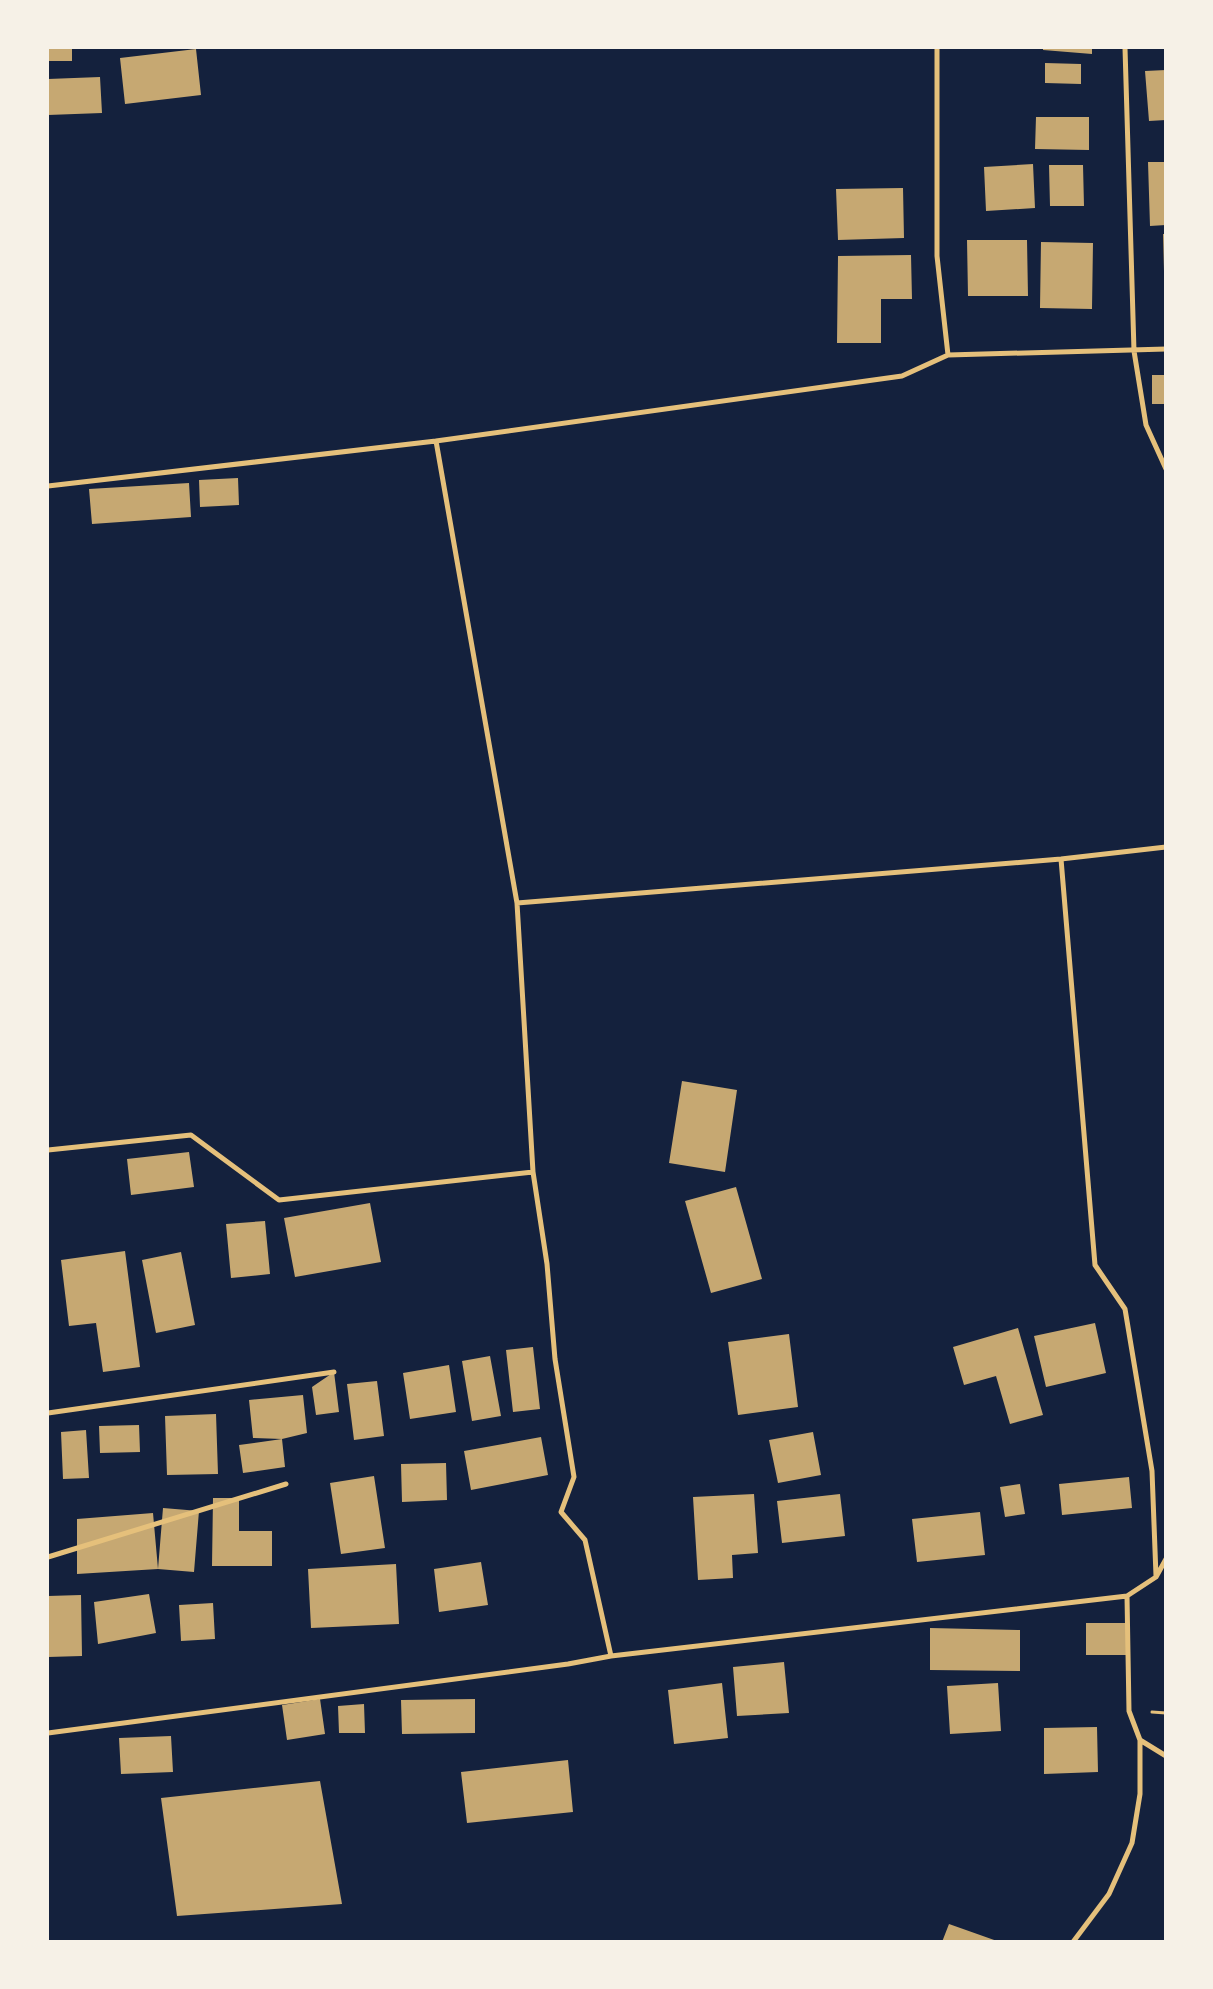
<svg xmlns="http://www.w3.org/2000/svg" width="1213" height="1989" viewBox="0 0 1213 1989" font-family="'Titillium Web',sans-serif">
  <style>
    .building { fill: #c6a872 }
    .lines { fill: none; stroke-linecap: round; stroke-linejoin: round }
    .path { stroke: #e5c07b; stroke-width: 3 }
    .minor { stroke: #e5c07b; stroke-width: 5 }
  </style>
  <rect width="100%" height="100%" fill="#14213d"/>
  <path class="building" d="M 48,48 L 72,48 L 72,61 L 48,61 Z
    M 1043,48 L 1092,48 L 1092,54 L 1043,50 Z
    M 196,49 L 201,95 L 125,104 L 120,58 Z
    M 1045,63 L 1081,64 L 1081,84 L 1045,83 Z
    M 1166,70 L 1166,120 L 1149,121 L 1145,71 Z
    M 100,77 L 102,113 L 48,115 L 48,79 Z
    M 1036,117 L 1089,117 L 1089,150 L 1035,149 Z
    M 1148,162 L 1166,162 L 1166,225 L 1150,226 Z
    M 1033,164 L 1035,208 L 986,211 L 984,167 Z
    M 1049,165 L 1083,165 L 1084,206 L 1050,206 Z
    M 903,188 L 904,238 L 838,240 L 836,189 Z
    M 1163,234 L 1166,234 L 1166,271 L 1164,271 Z
    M 967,240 L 1027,240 L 1028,296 L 968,296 Z
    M 1041,242 L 1093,243 L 1092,309 L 1040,308 Z
    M 911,255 L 912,299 L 881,299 L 881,343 L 837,343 L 838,256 Z
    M 1152,375 L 1166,375 L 1166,404 L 1152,404 Z
    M 238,478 L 239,505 L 200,507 L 199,480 Z
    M 189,483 L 191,517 L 92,524 L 89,489 Z
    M 682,1081 L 737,1090 L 725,1172 L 669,1163 Z
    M 189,1152 L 194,1187 L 131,1195 L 127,1159 Z
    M 736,1187 L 762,1279 L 711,1293 L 685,1201 Z
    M 370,1203 L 381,1262 L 295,1277 L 284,1218 Z
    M 265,1221 L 270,1274 L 231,1278 L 226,1224 Z
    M 125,1251 L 140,1367 L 103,1372 L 96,1323 L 69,1326 L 61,1260 Z
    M 181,1252 L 195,1325 L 156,1333 L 142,1260 Z
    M 1095,1323 L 1106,1373 L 1046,1387 L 1034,1336 Z
    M 1018,1328 L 1043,1415 L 1010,1424 L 996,1376 L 964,1385 L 953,1347 Z
    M 789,1334 L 798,1407 L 738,1415 L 728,1342 Z
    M 533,1347 L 540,1409 L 513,1412 L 506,1350 Z
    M 490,1356 L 501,1416 L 472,1421 L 462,1361 Z
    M 449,1365 L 456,1412 L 410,1419 L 403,1373 Z
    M 334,1372 L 339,1412 L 316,1415 L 312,1387 Z
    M 377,1381 L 384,1436 L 354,1440 L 347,1384 Z
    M 303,1395 L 307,1433 L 282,1439 L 285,1467 L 243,1473 L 239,1445 L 282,1439 L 253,1438 L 249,1400 Z
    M 216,1414 L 218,1474 L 167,1475 L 165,1416 Z
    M 139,1425 L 140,1452 L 100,1453 L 99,1426 Z
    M 86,1430 L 89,1478 L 63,1479 L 61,1432 Z
    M 813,1432 L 821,1475 L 778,1483 L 769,1440 Z
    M 541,1437 L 548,1475 L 471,1490 L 464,1451 Z
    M 446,1463 L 447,1500 L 402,1502 L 401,1464 Z
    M 374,1476 L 385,1548 L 341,1554 L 330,1483 Z
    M 1129,1477 L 1132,1508 L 1062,1515 L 1059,1484 Z
    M 1020,1484 L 1025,1514 L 1005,1517 L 1000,1487 Z
    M 754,1494 L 758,1553 L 732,1555 L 733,1578 L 698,1580 L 693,1497 Z
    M 840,1494 L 845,1536 L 782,1543 L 777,1501 Z
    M 213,1498 L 239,1498 L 239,1531 L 272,1531 L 272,1566 L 212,1566 Z
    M 163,1508 L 199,1511 L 194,1572 L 158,1569 Z
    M 980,1512 L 985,1555 L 917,1562 L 912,1519 Z
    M 153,1513 L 158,1569 L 77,1574 L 77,1519 Z
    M 481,1562 L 488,1605 L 439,1612 L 434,1569 Z
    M 396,1564 L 399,1624 L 311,1628 L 308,1569 Z
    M 149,1594 L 156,1633 L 98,1644 L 94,1602 Z
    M 81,1595 L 82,1656 L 48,1657 L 48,1596 Z
    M 213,1603 L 215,1639 L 181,1641 L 179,1605 Z
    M 1086,1623 L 1127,1623 L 1127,1655 L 1086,1655 Z
    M 930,1628 L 1020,1630 L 1020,1671 L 930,1670 Z
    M 784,1662 L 789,1713 L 737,1716 L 733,1667 Z
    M 722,1683 L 728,1738 L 674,1744 L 668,1690 Z
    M 998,1683 L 1001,1731 L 950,1734 L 947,1686 Z
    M 320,1699 L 325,1734 L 287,1740 L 282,1705 Z
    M 475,1699 L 475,1733 L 402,1734 L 401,1700 Z
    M 364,1704 L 365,1733 L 339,1733 L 338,1706 Z
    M 1097,1727 L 1098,1772 L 1044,1774 L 1044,1728 Z
    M 171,1736 L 173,1772 L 121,1774 L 119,1738 Z
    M 568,1760 L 573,1812 L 467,1823 L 461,1772 Z
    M 320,1781 L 342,1904 L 177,1916 L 161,1798 Z
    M 949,1924 L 997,1941 L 997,1942 L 942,1942 Z"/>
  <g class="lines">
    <path class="path" d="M 1152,1712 L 1166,1713"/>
    <path class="minor" d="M 937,48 L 937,256 L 948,355 L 1166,349
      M 1125,48 L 1134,351 L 1146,425 L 1166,469
      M 436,441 L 517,903 L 533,1172 L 547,1264 L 555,1359 L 574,1477 L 561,1512 L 585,1540 L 611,1656
      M 48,486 L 436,441 L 902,376 L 948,355
      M 1061,859 L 1095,1265 L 1125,1309 L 1152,1471 L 1156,1576
      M 517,903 L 1061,859 L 1166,847
      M 48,1150 L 191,1135 L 279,1200 L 533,1172
      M 48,1413 L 334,1372
      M 48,1557 L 286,1484
      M 48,1733 L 568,1664 L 611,1656 L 1127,1596 L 1156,1577 L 1166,1559
      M 1140,1740 L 1166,1756
      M 1073,1942 L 1109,1894 L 1132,1843 L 1140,1794 L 1140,1740 L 1129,1711 L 1127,1596"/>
  </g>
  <rect width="1213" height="1989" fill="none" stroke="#f6f1e7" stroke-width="98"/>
</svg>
